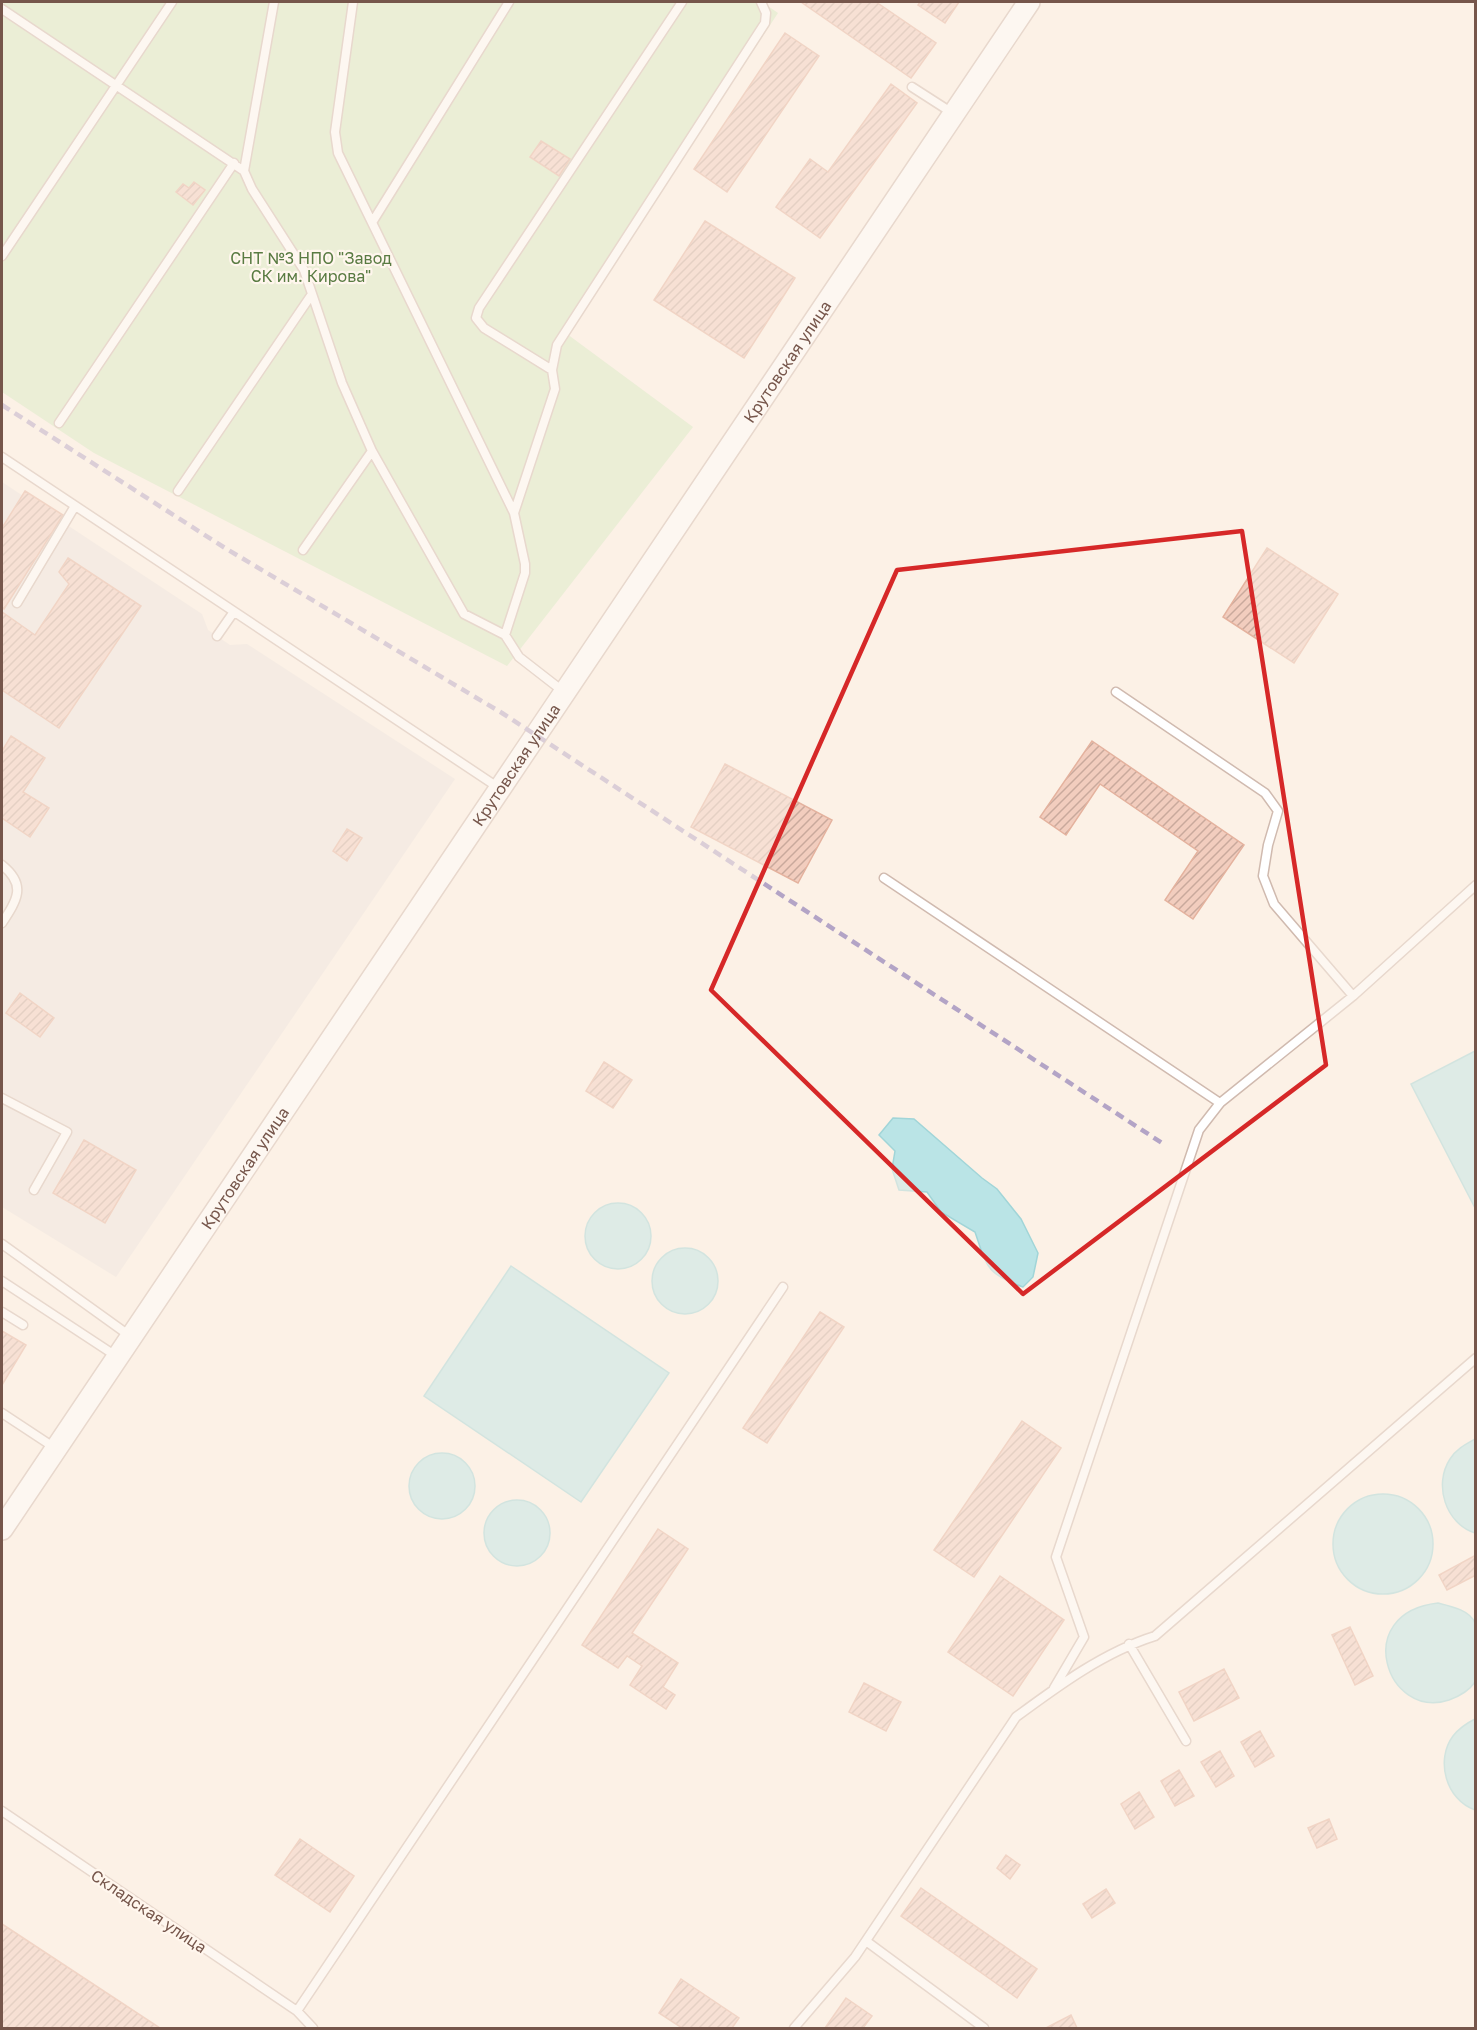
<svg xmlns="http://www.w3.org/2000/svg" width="1477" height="2030" viewBox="0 0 1477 2030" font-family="'Golos Text',sans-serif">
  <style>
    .industrial { fill: #ede5e0 }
    .green { fill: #d7eac4 }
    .water { fill: #bae4e6; stroke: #a1d5d8; stroke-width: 1.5 }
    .building { fill: url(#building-hatch); stroke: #e4b29e; stroke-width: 1.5 }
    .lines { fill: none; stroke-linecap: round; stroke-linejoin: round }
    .service-casing { stroke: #d0baaf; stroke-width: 11 }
    .tertiary-casing { stroke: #d0baaf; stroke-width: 24 }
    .service { stroke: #fff; stroke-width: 8 }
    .tertiary { stroke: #fff; stroke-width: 21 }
    .rail { stroke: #b3a4c6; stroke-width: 4.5; stroke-dasharray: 9 6; stroke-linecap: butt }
    .marked { fill: none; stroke: #d62828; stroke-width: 4.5; stroke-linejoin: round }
    .labels { text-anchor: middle; stroke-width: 4.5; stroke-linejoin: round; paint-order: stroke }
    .park-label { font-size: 16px; fill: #597b42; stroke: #fff6ed }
    .street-label { font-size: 16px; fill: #76564b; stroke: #fff6ed }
  </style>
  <defs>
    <pattern id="building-hatch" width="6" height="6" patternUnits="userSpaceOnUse" patternTransform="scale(1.5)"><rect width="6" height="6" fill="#f2cdbe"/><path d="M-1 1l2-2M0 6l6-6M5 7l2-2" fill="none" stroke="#c9a99c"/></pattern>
  </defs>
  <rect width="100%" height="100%" fill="#fcf1e6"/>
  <path class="industrial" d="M 2,482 L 202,614 L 208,630 L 230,645 L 247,644 L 455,779 L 116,1277 L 2,1207 Z"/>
  <path class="green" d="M 2,2 L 762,2 L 778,13 L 567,334 L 693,427 L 507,666 L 94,453 L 2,392 Z"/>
  <path class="water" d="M 1475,1051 L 1475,1208 L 1411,1084 Z
    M 893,1118 L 914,1119 L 982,1178 L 997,1189 L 1021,1219 L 1038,1253 L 1033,1277 L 1023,1287 C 986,1274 987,1267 975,1232 L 941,1212 L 927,1192 L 899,1190 L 892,1169 L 895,1151 L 879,1135 Z
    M585 1236a33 33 0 1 1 66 0a33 33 0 1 1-66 0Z
    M652 1281a33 33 0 1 1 66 0a33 33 0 1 1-66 0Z
    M 511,1266 L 669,1373 L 581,1502 L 424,1396 Z
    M 1475,1439 L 1475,1533 C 1446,1524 1433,1485 1450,1459 C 1456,1449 1466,1444 1475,1439 Z
    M409 1486a33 33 0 1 1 66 0a33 33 0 1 1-66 0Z
    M1333 1544a50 50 0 1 1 100 0a50 50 0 1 1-100 0Z
    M484 1533a33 33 0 1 1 66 0a33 33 0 1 1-66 0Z
    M 1438,1603 C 1450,1606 1470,1610 1475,1623 C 1477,1632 1476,1670 1475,1682 C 1469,1691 1460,1696 1449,1700 C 1387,1721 1350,1613 1438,1603 Z
    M 1475,1719 L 1475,1810 C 1446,1800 1435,1760 1453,1736 C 1460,1727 1467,1723 1475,1719 Z"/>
  <path class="building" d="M 801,2 L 876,2 L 936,43 L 911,78 Z
    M 920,2 L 959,2 L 945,23 L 918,5 Z
    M 785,33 L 819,56 L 727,192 L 694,169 Z
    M 891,84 L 917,103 L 820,238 L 776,207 L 810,159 L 828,172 Z
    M 541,141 L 570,159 L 559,176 L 530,157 Z
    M 194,182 L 205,190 L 193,205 L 176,192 L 183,184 L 189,188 Z
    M 705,221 L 795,278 L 744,358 L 654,300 Z
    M 25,491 L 63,515 L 4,609 L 2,607 L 2,528 Z
    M 1267,548 L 1338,594 L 1294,663 L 1223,617 Z
    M 68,558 L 141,606 L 59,728 L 2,690 L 2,612 L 35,635 L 69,584 L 59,572 Z
    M 11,736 L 45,758 L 23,792 L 49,808 L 30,837 L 2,818 L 2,751 Z
    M 1092,741 L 1244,845 L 1193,919 L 1165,900 L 1198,851 L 1100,784 L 1066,835 L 1040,817 Z
    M 725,764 L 832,820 L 798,883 L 691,827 Z
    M 347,829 L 362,838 L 347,861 L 333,851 Z
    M 20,993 L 54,1018 L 40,1037 L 6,1013 Z
    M 604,1062 L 632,1080 L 613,1108 L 586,1091 Z
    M 84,1140 L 136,1170 L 105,1223 L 53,1193 Z
    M 820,1312 L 844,1327 L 767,1443 L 743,1428 Z
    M 2,1331 L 26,1345 L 2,1385 Z
    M 1022,1421 L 1061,1448 L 974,1577 L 934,1550 Z
    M 658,1529 L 688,1549 L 632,1633 L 678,1663 L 663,1687 L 675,1695 L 666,1709 L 630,1685 L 642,1666 L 627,1656 L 618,1668 L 582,1645 Z
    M 1476,1555 L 1476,1575 L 1447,1590 L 1439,1575 Z
    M 1000,1576 L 1064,1620 L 1013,1696 L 948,1652 Z
    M 1350,1627 L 1373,1676 L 1355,1685 L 1332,1635 Z
    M 1224,1669 L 1239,1698 L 1194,1721 L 1179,1692 Z
    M 864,1683 L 901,1702 L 886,1731 L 849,1712 Z
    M 1260,1731 L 1274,1756 L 1255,1767 L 1241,1742 Z
    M 1220,1751 L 1234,1776 L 1216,1787 L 1201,1762 Z
    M 1179,1770 L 1194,1796 L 1175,1806 L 1161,1781 Z
    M 1139,1792 L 1154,1817 L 1135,1829 L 1121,1804 Z
    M 1329,1819 L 1337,1839 L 1317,1848 L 1308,1828 Z
    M 300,1839 L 354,1876 L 330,1912 L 275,1875 Z
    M 1006,1855 L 1020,1865 L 1010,1879 L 997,1868 Z
    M 921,1888 L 1037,1969 L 1017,1998 L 901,1916 Z
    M 1106,1889 L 1115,1903 L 1092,1918 L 1083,1904 Z
    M 2,1924 L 160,2028 L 2,2028 Z
    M 681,1979 L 739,2018 L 732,2028 L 682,2028 L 659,2013 Z
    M 846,1998 L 872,2016 L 863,2028 L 825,2028 Z
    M 1071,2015 L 1077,2028 L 1046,2028 Z"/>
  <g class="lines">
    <g class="service-casing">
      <path id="service" d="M 353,2 L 335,132 L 338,153 L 514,513 L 525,564 L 525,573 L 505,635
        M 2,9 L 244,171 L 252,189 L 304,270 L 342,383 L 372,451 L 464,614 L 505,635 L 519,657 L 564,692
        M 912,87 L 954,114
        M 244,171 L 274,2
        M 373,221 L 509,2
        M 2,256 L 172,2
        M 552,370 L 484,328 L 476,318 L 479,308 L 682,2
        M 59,423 L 234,163
        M 2,457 L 499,788
        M 178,491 L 312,294
        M 514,513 L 555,389 L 552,370 L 557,345 L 765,23 L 766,13 L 761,2
        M 303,550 L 372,451
        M 17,603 L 75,506
        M 217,636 L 233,613
        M 1116,692 L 1265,793 L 1278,811 L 1268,845 L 1263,876 L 1274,904 L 1353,996
        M 2,865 C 27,885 17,900 2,923
        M 884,878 L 1220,1103
        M 2,1098 L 67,1132 L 34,1190
        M 2,1244 L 130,1336
        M 2,1281 L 116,1356
        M 2,1312 L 23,1325
        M 2,1413 L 55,1448
        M 1129,1644 L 1186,1741
        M 1054,1688 L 1084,1637 L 1056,1557 L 1199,1130 L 1220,1103 L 1353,996 L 1476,885
        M 2,1811 L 297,2011 L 313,2028
        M 866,1941 L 984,2028
        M 297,2011 L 783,1287
        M 794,2028 L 855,1957 L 1016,1717 C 1058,1686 1104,1652 1155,1636 L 1476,1358"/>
    </g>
    <g class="tertiary-casing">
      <g id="tertiary">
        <path id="s1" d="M 2,1529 L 1029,2"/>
      </g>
    </g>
    <use href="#service" class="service"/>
    <use href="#tertiary" class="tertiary"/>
    <path class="rail" d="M 2,405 L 225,548 L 502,713 L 1162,1143"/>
  </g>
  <path d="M0 0H1477V2030H0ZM 1242,531 L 1326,1065 L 1023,1294 L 711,990 L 897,570 Z" fill="#fcf1e6" fill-opacity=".55" fill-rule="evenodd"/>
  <path class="marked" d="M 1242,531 L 1326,1065 L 1023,1294 L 711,990 L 897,570 Z"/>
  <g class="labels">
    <g class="park-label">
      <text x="311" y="264">СНТ №3 НПО "Завод<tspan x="311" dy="18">СК им. Кирова"</tspan></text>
    </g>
    <g class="street-label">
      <text dy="6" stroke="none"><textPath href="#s1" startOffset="1407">Крутовская улица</textPath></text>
      <text dy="6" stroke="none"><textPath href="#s1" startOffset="921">Крутовская улица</textPath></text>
      <text dy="6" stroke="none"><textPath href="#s1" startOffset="435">Крутовская улица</textPath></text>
      <text transform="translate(149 1911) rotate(34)" y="6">Складская улица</text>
    </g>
  </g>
  <rect width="1477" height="2030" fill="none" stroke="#76564b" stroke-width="6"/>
</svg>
